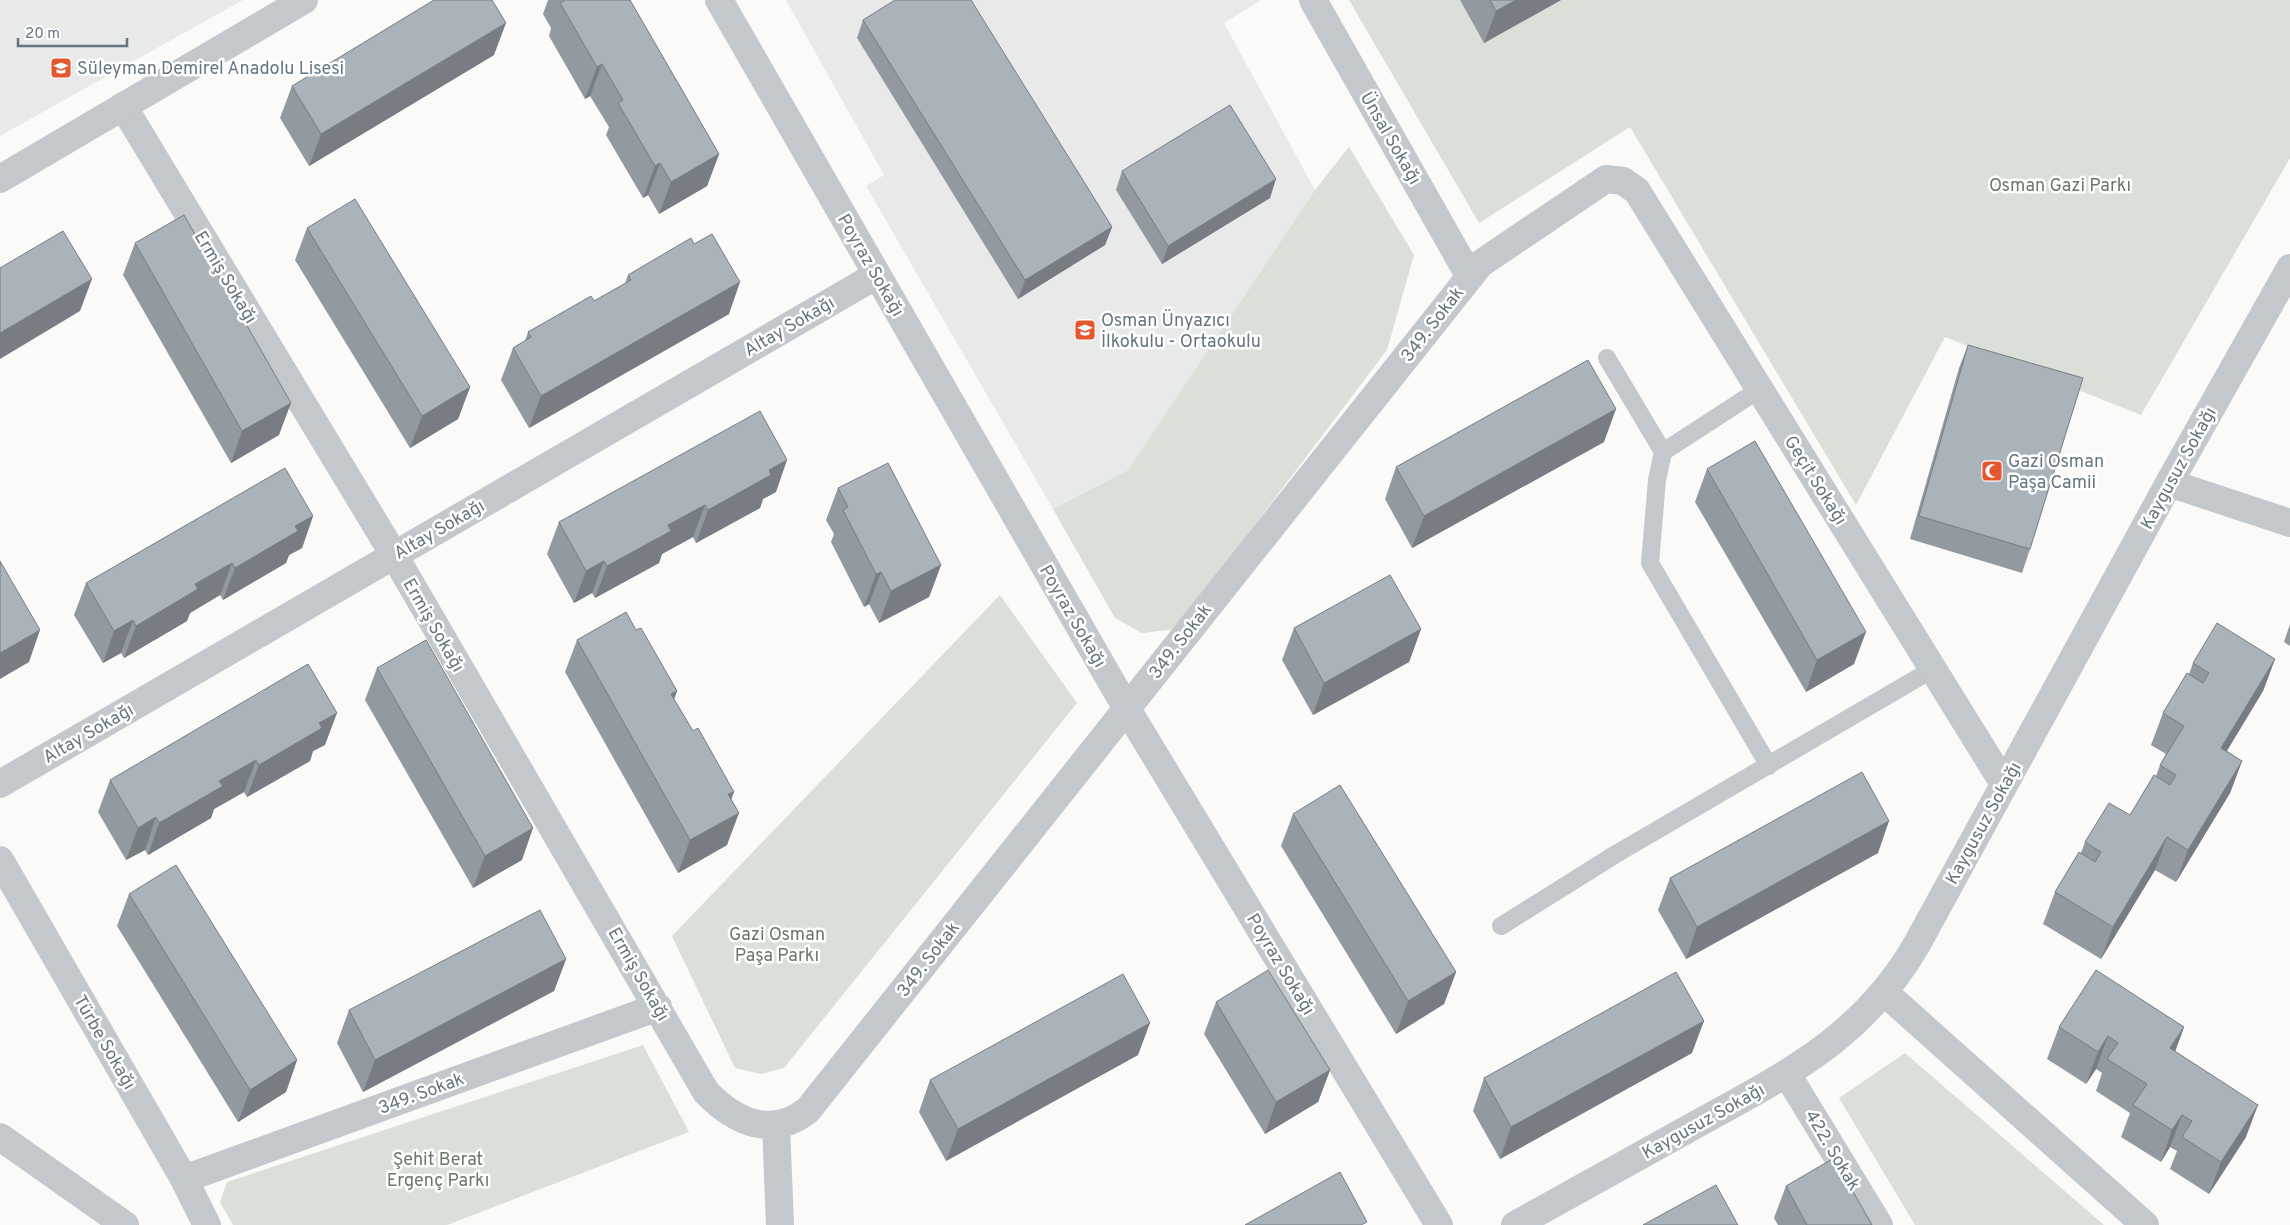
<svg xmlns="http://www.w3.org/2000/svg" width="2290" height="1225" viewBox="0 0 2290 1225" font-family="Overpass,sans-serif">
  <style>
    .built { fill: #e8e9e9 }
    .green { fill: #dadfd7 }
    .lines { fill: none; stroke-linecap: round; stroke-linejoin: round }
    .service { stroke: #c3c8cc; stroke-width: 18 }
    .minor { stroke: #c3c8cc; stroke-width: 28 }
    .tertiary { stroke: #c3c8cc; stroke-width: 28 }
    .wall { fill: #929a9f }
    .shaded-wall { fill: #777d82 }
    .building { fill: #aab3b9; stroke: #777d82 }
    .labels { text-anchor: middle; stroke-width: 5; stroke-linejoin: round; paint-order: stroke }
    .poi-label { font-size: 18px; fill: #657683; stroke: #fff; text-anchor: start }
    .street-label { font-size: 18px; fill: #657683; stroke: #fff }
    .park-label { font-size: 18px; fill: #687a64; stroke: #fff }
  </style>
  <rect width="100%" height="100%" fill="#fafaf8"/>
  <path class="built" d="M 0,0 L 243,0 L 0,136 Z
    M 786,0 L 1261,0 L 1224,23 L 1315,190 L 1128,470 L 1053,509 L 866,186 L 884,175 Z"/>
  <path class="green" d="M 1349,0 L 2290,0 L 2290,158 L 2141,415 L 1945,337 L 1856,505 L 1630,127 L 1479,223 Z
    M 1349,147 L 1414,255 L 1387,350 L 1176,629 L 1142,633 L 1115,618 L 1053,509 L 1128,470 L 1315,190 Z
    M 1000,595 L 1077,703 L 784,1068 L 761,1074 L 735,1068 L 672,936 Z
    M 643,1045 L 689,1132 L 447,1225 L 233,1225 L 220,1202 L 227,1182 Z
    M 1905,1053 L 2104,1225 L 1915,1225 L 1839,1098 Z"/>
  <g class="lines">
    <path class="service" d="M 1607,358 L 1663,452
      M 1760,389 L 1663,452 L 1657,480 L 1650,563 L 1769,766
      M 1501,926 L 1616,854 L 1933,669"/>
    <path class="minor" d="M 719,0 L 1127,709 L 1439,1225
      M 1313,0 L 1470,277
      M 123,106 L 394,555 L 706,1092 C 735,1122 772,1139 808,1110 L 1480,264 L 1606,179 L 1623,181 L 1637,191 L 2004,784
      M 2169,483 L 2290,523
      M 0,784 L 877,275
      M 0,860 L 184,1179 L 207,1225
      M 1884,992 L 2145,1225
      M 1787,1074 L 1879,1225
      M 776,1125 L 780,1225
      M 0,1137 L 125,1225
      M 184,1179 L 658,1007
      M 1515,1225 C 1573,1193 1630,1161 1688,1129 C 1781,1077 1861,1041 1917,944 L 2169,483 L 2290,268"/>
    <path class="tertiary" d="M 0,179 L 304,0"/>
  </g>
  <path class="wall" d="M 548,0 L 630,0 L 719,154 L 707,186 L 659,214 L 648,195 L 643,198 L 606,135 L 609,127 L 590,96 L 585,99 L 549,36 L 551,28 L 543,14 Z
    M 1460,0 L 1561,0 L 1484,43 Z
    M 863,20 L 1112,227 L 1105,245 L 1018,299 L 857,38 Z
    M 494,55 L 309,166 L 280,118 L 292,86 Z
    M 1122,171 L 1270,198 L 1162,264 L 1116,190 Z
    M 307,228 L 470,387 L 458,419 L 410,448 L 295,260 Z
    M 135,243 L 279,435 L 231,463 L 123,275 Z
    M 628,275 L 729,314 L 529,428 L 501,380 L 513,348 L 525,341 L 528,332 L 594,301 L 625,284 Z
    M 1968,345 L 2030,549 L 2022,573 L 1910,539 L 1959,368 Z
    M 1604,442 L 1412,548 L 1385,499 L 1396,467 Z
    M 1707,469 L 1854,664 L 1806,692 L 1695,502 Z
    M 838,488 L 941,565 L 929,597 L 879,623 L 869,604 L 864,607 L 831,542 L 834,534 L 826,520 Z
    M 776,492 L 763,499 L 760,508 L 696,543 L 693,537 L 662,554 L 659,563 L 595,598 L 592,593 L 574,603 L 547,554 L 559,522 Z
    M 313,516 L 302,548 L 289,555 L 286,563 L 223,600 L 220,595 L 190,613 L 187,621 L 124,658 L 121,653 L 103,663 L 74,615 L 86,583 Z
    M 2290,624 L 2290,646 L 2284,642 Z
    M 1294,628 L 1421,629 L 1409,662 L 1313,715 L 1282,660 Z
    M 636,630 L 677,691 L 674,699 L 731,799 L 727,845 L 678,873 L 565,672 L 577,640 Z
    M 2275,659 L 2263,691 L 2227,751 L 2242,761 L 2230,793 L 2176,882 L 2155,870 L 2101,959 L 2043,924 L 2055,892 L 2081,853 L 2085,842 L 2130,815 L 2156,776 L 2160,765 L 2166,754 L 2151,745 L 2163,713 L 2189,674 L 2193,663 Z
    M 377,668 L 522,860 L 473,888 L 365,700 Z
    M 325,745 L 313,751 L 310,761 L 247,797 L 244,792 L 214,809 L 211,818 L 148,855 L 145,850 L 126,860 L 98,812 L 110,780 Z
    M 1293,814 L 1456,972 L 1444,1004 L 1396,1034 L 1281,846 Z
    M 1878,853 L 1686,959 L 1658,910 L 1670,878 Z
    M 129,894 L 297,1060 L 286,1092 L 238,1122 L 117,926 Z
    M 566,959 L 554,991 L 363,1092 L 337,1043 L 349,1010 Z
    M 1216,1002 L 1330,1070 L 1318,1102 L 1265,1134 L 1204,1034 Z
    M 2059,1027 L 2184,1027 L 2175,1051 L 2246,1137 L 2209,1194 L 2170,1169 L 2177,1151 L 2170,1147 L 2161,1162 L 2121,1137 L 2130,1113 L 2096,1091 L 2102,1073 L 2096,1069 L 2086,1084 L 2047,1059 Z
    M 1692,1053 L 1500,1159 L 1473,1111 L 1484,1078 Z
    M 1138,1055 L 946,1161 L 919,1112 L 930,1080 Z
    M 1786,1186 L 1872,1225 L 1778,1225 L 1774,1218 Z"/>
  <path class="shaded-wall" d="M 1516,0 L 1561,0 L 1484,43 L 1496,11 Z
    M 506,23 L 494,55 L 309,166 L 321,134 Z
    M 602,64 L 590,96 L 585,99 L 597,67 Z
    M 719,154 L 707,186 L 659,214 L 671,182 Z
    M 660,163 L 648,195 L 643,198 L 655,166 Z
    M 1276,179 L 1270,198 L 1162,264 L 1168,246 Z
    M 1112,227 L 1105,245 L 1018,299 L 1025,280 Z
    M 92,279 L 80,311 L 0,359 L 0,333 Z
    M 740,282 L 729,314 L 529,428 L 541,396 Z
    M 470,387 L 458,419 L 410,448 L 422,416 Z
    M 291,403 L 279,435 L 231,463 L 242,431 Z
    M 1616,409 L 1604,442 L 1412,548 L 1424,516 Z
    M 787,460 L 776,492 L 763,499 L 760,508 L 696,543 L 708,510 L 769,470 Z
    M 705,505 L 693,537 L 662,554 L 659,563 L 595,598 L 607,566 L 668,525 Z
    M 313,516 L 302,548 L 289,555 L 286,563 L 223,600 L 235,568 L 295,526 Z
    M 604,561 L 592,593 L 574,603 L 586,571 Z
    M 232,563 L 220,595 L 190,613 L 187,621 L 124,658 L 136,626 L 195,584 Z
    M 941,565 L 929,597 L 879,623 L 891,591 Z
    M 881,572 L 869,604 L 864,607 L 876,574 Z
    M 133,620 L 121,653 L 103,663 L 114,631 Z
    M 1421,629 L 1409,662 L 1313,715 L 1324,683 Z
    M 40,630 L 29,662 L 0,679 L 0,653 Z
    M 1866,632 L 1854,664 L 1806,692 L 1817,660 Z
    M 2275,659 L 2263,691 L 2209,780 L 2221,748 Z
    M 677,691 L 665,724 L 671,694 Z
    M 337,713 L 325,745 L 313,751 L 310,761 L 247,797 L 259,765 L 319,723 Z
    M 256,760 L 244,792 L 214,809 L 211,818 L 148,855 L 159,823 L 219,781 Z
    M 2242,761 L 2230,793 L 2176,882 L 2188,850 Z
    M 734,792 L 723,822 L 739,813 L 727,845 L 678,873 L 690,840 L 728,794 Z
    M 156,817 L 145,850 L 126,860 L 138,828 Z
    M 1889,821 L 1878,853 L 1686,959 L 1697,927 Z
    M 533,828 L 522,860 L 473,888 L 485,856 Z
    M 2167,837 L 2155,870 L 2101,959 L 2113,927 Z
    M 566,959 L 554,991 L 363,1092 L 375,1060 Z
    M 1456,972 L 1444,1004 L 1396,1034 L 1408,1001 Z
    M 1704,1021 L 1692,1053 L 1500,1159 L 1511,1127 Z
    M 1150,1023 L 1138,1055 L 946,1161 L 958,1129 Z
    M 2184,1027 L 2172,1060 L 2170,1048 Z
    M 2108,1036 L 2096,1069 L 2086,1084 L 2098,1052 Z
    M 297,1060 L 286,1092 L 238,1122 L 250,1090 Z
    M 1330,1070 L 1318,1102 L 1265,1134 L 1276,1102 Z
    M 2258,1105 L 2246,1137 L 2209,1194 L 2221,1162 Z
    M 2182,1115 L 2170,1147 L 2161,1162 L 2172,1130 Z"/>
  <path class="building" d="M 434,0 L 492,0 L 506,23 L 321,134 L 292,86 Z
    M 565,0 L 630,0 L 719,154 L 671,182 L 660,163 L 655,166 L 618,103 L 623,100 L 602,64 L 597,67 L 560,3 Z
    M 895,0 L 971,0 L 1112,227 L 1025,280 L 863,20 Z
    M 1490,0 L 1516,0 L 1496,11 Z
    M 1230,105 L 1276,179 L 1168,246 L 1122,171 Z
    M 355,199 L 470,387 L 422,416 L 307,228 Z
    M 184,215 L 291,403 L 242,431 L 135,243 Z
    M 63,231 L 92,279 L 0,333 L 0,268 Z
    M 712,234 L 740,282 L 541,396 L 513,348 L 531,337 L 528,332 L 591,296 L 594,301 L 631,280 L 628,275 L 691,238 L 694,244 Z
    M 1968,345 L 2083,378 L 2030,549 L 1919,516 Z
    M 1588,360 L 1616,409 L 1424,516 L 1396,467 Z
    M 760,411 L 787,460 L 769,470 L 771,475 L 708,510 L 705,505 L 668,525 L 671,531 L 607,566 L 604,561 L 586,571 L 559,522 Z
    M 1755,441 L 1866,632 L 1817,660 L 1707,469 Z
    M 888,463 L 941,565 L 891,591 L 881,572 L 876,574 L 843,510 L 848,507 L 838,488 Z
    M 285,468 L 313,516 L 295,526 L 298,531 L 235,568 L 232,563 L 195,584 L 198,589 L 136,626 L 133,620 L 114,631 L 86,583 Z
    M 0,561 L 40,630 L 0,653 Z
    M 1390,575 L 1421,629 L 1324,683 L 1294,628 Z
    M 626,612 L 636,630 L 641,628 L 677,691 L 671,694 L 693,731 L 698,728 L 734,792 L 728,794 L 739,813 L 690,840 L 577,640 Z
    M 2217,623 L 2275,659 L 2221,748 L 2242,761 L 2188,850 L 2167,837 L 2113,927 L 2055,892 L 2079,852 L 2095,862 L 2101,852 L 2085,842 L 2109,803 L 2130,815 L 2154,775 L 2170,785 L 2176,775 L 2160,765 L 2184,726 L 2163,713 L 2187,673 L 2203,683 L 2209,673 L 2193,663 Z
    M 426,640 L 533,828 L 485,856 L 377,668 Z
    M 308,664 L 337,713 L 319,723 L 322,728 L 259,765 L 256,760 L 219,781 L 223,786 L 159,823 L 156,817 L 138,828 L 110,780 Z
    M 1862,772 L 1889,821 L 1697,927 L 1670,878 Z
    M 1340,785 L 1456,972 L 1408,1001 L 1293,814 Z
    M 176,865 L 297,1060 L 250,1090 L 129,894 Z
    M 540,910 L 566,959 L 375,1060 L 349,1010 Z
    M 1268,970 L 1330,1070 L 1276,1102 L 1216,1002 Z
    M 2096,970 L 2184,1027 L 2170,1048 L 2258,1105 L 2221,1162 L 2182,1137 L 2192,1121 L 2182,1115 L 2172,1130 L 2133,1105 L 2147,1084 L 2107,1059 L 2118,1043 L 2108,1036 L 2098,1052 L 2059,1027 Z
    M 1676,972 L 1704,1021 L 1511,1127 L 1484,1078 Z
    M 1123,974 L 1150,1023 L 958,1129 L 930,1080 Z
    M 1834,1158 L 1872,1225 L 1807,1225 L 1786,1186 Z
    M 1340,1172 L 1367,1222 L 1361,1225 L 1245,1225 Z
    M 1716,1185 L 1738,1225 L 1643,1225 Z"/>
  <defs>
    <g id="school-square" transform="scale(1.125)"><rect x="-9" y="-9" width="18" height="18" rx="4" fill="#e4572e" stroke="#fff"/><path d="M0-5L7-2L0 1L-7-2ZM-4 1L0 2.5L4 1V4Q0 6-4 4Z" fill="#fff"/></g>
    <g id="mosque-square" transform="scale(1.125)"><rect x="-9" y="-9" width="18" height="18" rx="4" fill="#e4572e" stroke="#fff"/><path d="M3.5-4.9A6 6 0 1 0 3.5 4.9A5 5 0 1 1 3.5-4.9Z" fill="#fff"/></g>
  </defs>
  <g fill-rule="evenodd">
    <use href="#school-square" x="61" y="68"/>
    <use href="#school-square" x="1085" y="330"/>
    <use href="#mosque-square" x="1992" y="471"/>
  </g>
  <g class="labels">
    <g class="poi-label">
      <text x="77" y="74">Süleyman Demirel Anadolu Lisesi</text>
      <text x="1101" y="326">Osman Ünyazıcı<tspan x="1101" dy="21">İlkokulu - Ortaokulu</tspan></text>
      <text x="2008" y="467">Gazi Osman<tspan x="2008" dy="21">Paşa Camii</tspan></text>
    </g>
    <g class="street-label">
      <text transform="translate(1391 138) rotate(60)" y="6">Ünsal Sokağı</text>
      <text transform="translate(871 265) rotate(60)" y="6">Poyraz Sokağı</text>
      <text transform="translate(226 277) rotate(59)" y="6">Ermiş Sokağı</text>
      <text transform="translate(1432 324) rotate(-52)" y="6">349. Sokak</text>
      <text transform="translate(789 326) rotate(-30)" y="6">Altay Sokağı</text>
      <text transform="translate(2178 468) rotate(-61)" y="6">Kaygusuz Sokağı</text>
      <text transform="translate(1816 480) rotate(58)" y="6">Geçit Sokağı</text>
      <text transform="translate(439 529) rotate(-30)" y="6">Altay Sokağı</text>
      <text transform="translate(1073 616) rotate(60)" y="6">Poyraz Sokağı</text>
      <text transform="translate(434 625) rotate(60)" y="6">Ermiş Sokağı</text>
      <text transform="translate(1180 641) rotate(-52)" y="6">349. Sokak</text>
      <text transform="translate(88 733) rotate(-30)" y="6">Altay Sokağı</text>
      <text transform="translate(1983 823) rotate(-61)" y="6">Kaygusuz Sokağı</text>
      <text transform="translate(928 959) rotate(-52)" y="6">349. Sokak</text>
      <text transform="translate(1281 964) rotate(59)" y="6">Poyraz Sokağı</text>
      <text transform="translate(639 974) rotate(60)" y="6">Ermiş Sokağı</text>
      <text transform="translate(105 1042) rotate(60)" y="6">Türbe Sokağı</text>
      <text transform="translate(421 1093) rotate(-20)" y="6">349. Sokak</text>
      <text transform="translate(1703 1121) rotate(-29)" y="6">Kaygusuz Sokağı</text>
      <text transform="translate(1833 1150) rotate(59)" y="6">422. Sokak</text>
    </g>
    <g class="park-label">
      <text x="2060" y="191">Osman Gazi Parkı</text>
      <text x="777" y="940">Gazi Osman<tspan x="777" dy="21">Paşa Parkı</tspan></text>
      <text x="438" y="1165">Şehit Berat<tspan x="438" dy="21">Ergenç Parkı</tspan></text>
    </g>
  </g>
  <path d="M18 38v8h109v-8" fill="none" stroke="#657683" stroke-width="2.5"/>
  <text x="25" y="38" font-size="15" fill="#657683" stroke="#ffffff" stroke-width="4" paint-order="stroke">20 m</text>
</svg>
